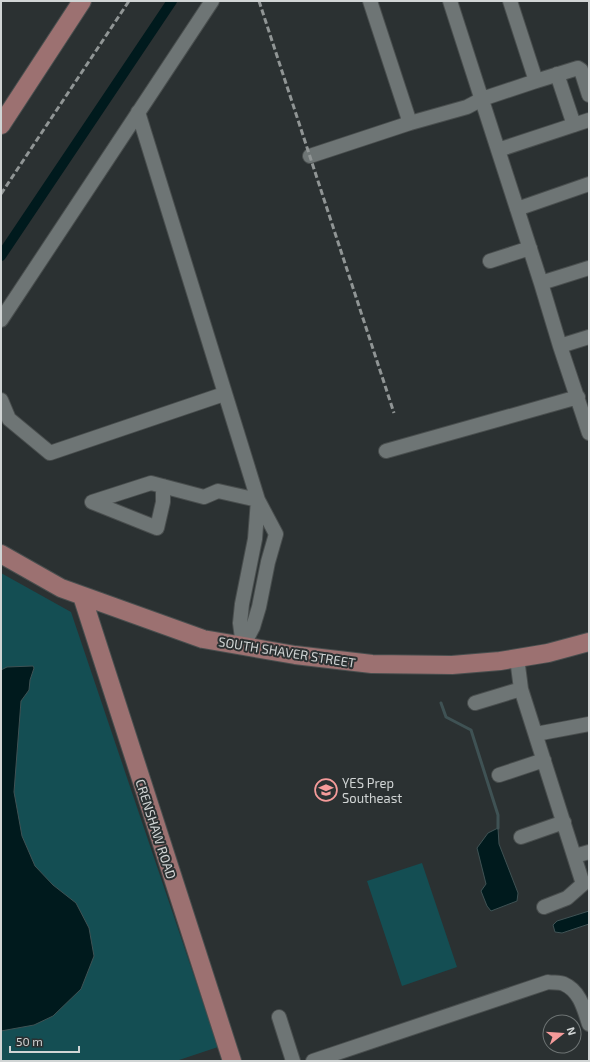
<svg xmlns="http://www.w3.org/2000/svg" width="590" height="1062" viewBox="0 0 590 1062" font-family="'Exo 2',sans-serif">
  <style>
    .green { fill: #144e53 }
    .water { fill: #001a1d; stroke: #3f5254 }
    .lines { fill: none; stroke-linecap: round; stroke-linejoin: round }
    .stream { stroke: #3f5254; stroke-width: 3 }
    .canal { stroke: #001a1d; stroke-width: 10 }
    .minor-casing { stroke: #494e4e; stroke-width: 16 }
    .major-casing { stroke: #494e4e; stroke-width: 20 }
    .minor { stroke: #6e7575; stroke-width: 14 }
    .major { stroke: #9c7171; stroke-width: 18 }
    .rail { stroke: #909595; stroke-width: 3; stroke-dasharray: 6 3; stroke-linecap: butt }
    .labels { text-anchor: middle; stroke-width: 4; stroke-linejoin: round; paint-order: stroke }
    .street-label { font-size: 13px; fill: #d1d5d5; stroke: #2b3132 }
    .poi-label { font-size: 13px; fill: #d1d5d5; stroke: #2b3132; text-anchor: start }
  </style>
  <rect width="100%" height="100%" fill="#2b3132"/>
  <path class="green" d="M 1,573 L 71,612 L 218,1047 L 176,1061 L 1,1061 Z
    M 422,863 L 457,967 L 402,986 L 367,881 Z"/>
  <path class="water" d="M 33,666 L 34,668 L 30,680 L 29,690 L 21,701 L 14,792 L 22,836 L 35,866 L 53,885 L 76,903 L 89,928 L 94,956 L 81,989 L 53,1016 L 34,1025 L 1,1031 L 1,670 L 7,667 Z
    M 498,828 L 499,844 L 518,893 L 517,901 L 491,911 L 487,906 L 481,891 L 486,884 L 477,848 L 488,833 Z
    M 589,911 L 589,924 L 562,933 L 555,932 L 553,925 L 557,921 Z"/>
  <g class="lines">
    <path class="stream" d="M 441,703 L 446,717 L 471,730 L 498,815 L 498,828"/>
    <path class="canal" d="M 1,256 L 172,1"/>
    <g class="minor-casing">
      <path id="minor" d="M 370,1 L 410,123 L 467,107 L 482,99 L 536,81 L 510,1
        M 450,1 L 541,283 L 560,346 L 589,433
        M 557,74 L 574,125
        M 536,81 L 578,68 L 581,70 L 589,95
        M 138,112 L 258,500 L 276,534 L 268,562 L 259,607 L 253,627 L 243,646
        M 498,150 L 589,120
        M 310,156 L 410,123
        M 517,209 L 589,184
        M 490,261 L 530,248
        M 541,283 L 589,268
        M 1,320 L 212,1
        M 560,346 L 589,337
        M 1,400 L 9,419 L 50,453 L 224,394
        M 386,451 L 578,397
        M 163,486 L 163,502 L 157,528 L 92,502 L 151,483 L 204,497 L 218,491 L 258,500
        M 243,646 L 240,623 L 242,604 L 255,539 L 258,500
        M 517,658 L 521,689 L 583,884 L 567,898 L 544,907
        M 475,703 L 521,689
        M 536,734 L 589,724
        M 499,775 L 544,760
        M 521,837 L 564,822
        M 575,856 L 589,852
        M 279,1017 L 293,1061
        M 313,1061 L 548,982 C 553,983 560,982 564,984 C 580,991 584,1009 589,1024"/>
    </g>
    <g class="major-casing">
      <path id="major" d="M 1,125 L 82,1
        M 1,554 L 61,588 L 203,639 L 295,655 L 372,664 L 452,665 L 500,661 L 548,653 L 589,642
        M 82,596 L 232,1061"/>
    </g>
    <use href="#minor" class="minor"/>
    <use href="#major" class="major"/>
    <path class="rail" d="M 259,1 L 394,413
      M 1,194 L 129,1"/>
  </g>
  <defs>
    <g id="school-ring" transform="scale(1.15)"><circle r="9.5" fill="#2b3132" stroke="#f59b9a" stroke-width="1.5"/><path d="M0-5L7-2L0 1L-7-2ZM-4 1L0 2.5L4 1V4Q0 6-4 4Z" fill="#f59b9a"/></g>
  </defs>
  <g fill-rule="evenodd">
    <use href="#school-ring" x="326" y="790"/>
  </g>
  <g class="labels">
    <g class="street-label">
      <text transform="translate(287 652) rotate(9)" y="5">SOUTH SHAVER STREET</text>
      <text transform="translate(156 829) rotate(72)" y="5">CRENSHAW ROAD</text>
    </g>
    <g class="poi-label">
      <text x="342" y="788">YES Prep<tspan x="342" dy="15">Southeast</tspan></text>
    </g>
  </g>
  <rect width="590" height="1062" fill="none" stroke="#d1d5d5" stroke-width="4"/>
  <g transform="translate(562 1034) rotate(73)"><circle r="19" fill="#2b3132" stroke="#6d7373"/>
  <path d="M0-3L7 15L0 10L-7 15Z" fill="#f59b9a"/>
  <text y="-6" font-size="11" font-weight="bold" text-anchor="middle" fill="#d1d5d5">N</text>
  </g>
  <path d="M10 1046v6h69v-6" fill="none" stroke="#d1d5d5" stroke-width="2"/>
  <text x="16" y="1046" font-size="12" fill="#d1d5d5" stroke="#2b3132" stroke-width="3" paint-order="stroke">50 m</text>
</svg>
